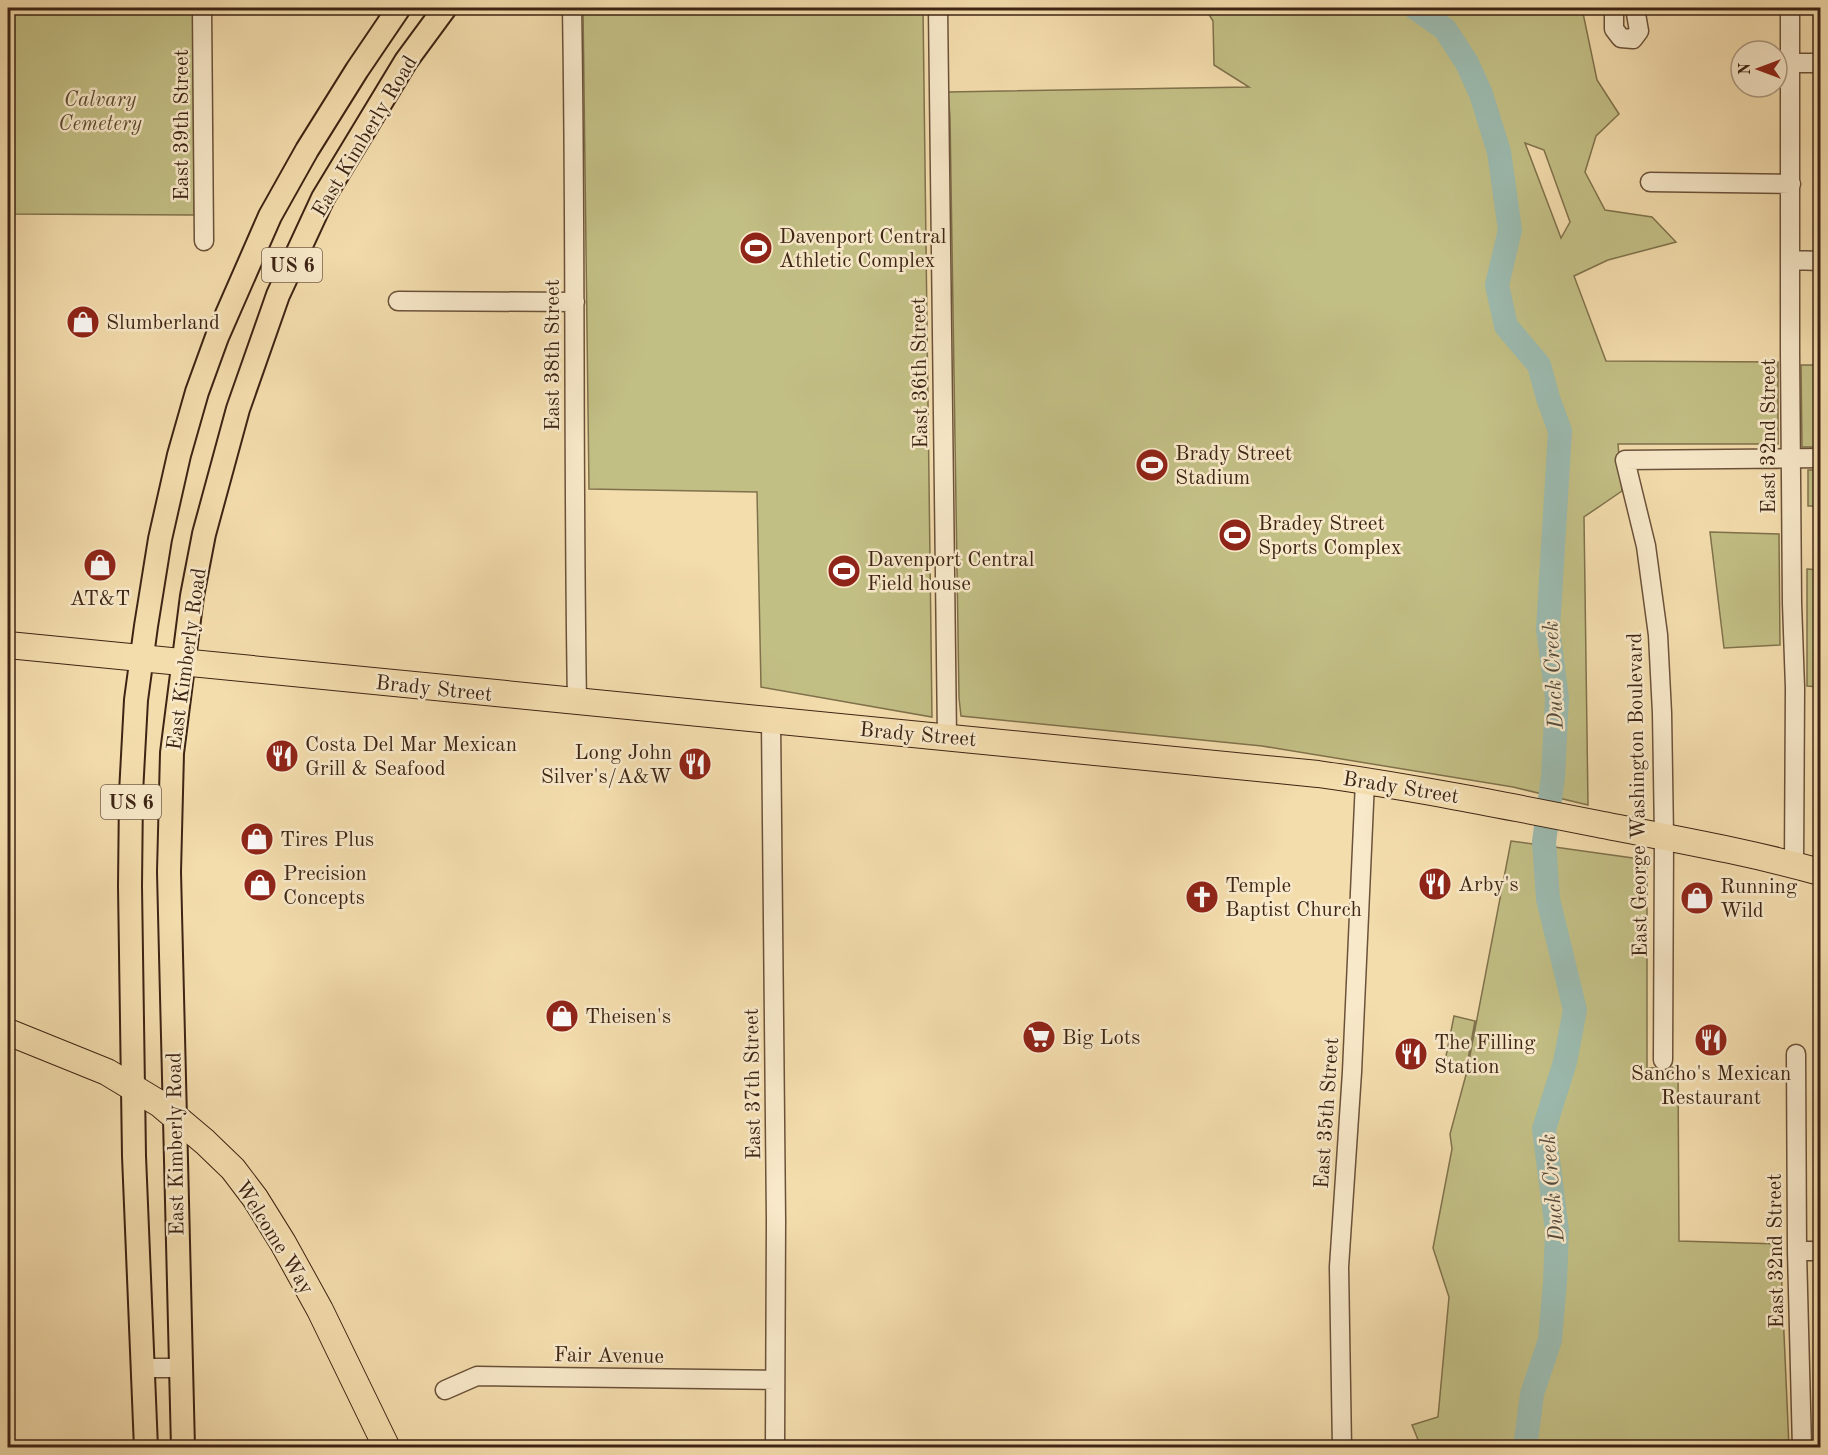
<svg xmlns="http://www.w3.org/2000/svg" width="1828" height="1455" viewBox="0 0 1828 1455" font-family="'Old Standard TT',serif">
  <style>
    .green { fill: #c2bf85; stroke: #80724c; stroke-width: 1.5; fill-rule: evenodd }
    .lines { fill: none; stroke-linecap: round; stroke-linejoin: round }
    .river { stroke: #9cbbb0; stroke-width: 24 }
    .minor-casing { stroke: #6b523a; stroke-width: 21 }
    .major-casing { stroke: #3d2414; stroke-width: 26 }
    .highway-casing { stroke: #3d2414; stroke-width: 28 }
    .minor { stroke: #f8e9ca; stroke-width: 18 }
    .major { stroke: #f4ddad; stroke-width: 22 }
    .highway { stroke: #f4ddad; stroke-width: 26 }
    .labels { text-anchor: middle; stroke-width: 5; stroke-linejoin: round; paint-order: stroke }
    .shield { fill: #f8e9ca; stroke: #755f4b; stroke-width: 1.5 }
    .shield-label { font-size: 20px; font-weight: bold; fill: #3d2414 }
    .park-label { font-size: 21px; font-style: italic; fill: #5e4b30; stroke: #f8e9ca }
    .street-label { font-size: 21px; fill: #3d2414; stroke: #f8e9ca }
    .poi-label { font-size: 21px; fill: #3d2414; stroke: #f8e9ca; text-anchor: start }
    .water-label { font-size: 22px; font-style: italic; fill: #554a3b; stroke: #f8e9ca }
  </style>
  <rect width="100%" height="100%" fill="#f4ddad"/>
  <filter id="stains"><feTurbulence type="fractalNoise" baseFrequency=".00333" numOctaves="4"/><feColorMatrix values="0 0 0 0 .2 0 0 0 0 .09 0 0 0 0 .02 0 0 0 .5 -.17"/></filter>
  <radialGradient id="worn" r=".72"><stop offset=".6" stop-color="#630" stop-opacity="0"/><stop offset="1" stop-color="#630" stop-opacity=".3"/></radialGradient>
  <path class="green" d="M 8,8 L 193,8 L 194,215 L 8,214 Z
    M 583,8 L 923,8 L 932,717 L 761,687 L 757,492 L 589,489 Z
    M 1205,8 L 1580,8 L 1583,13 L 1597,80 L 1619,114 L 1596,136 L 1585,172 L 1605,210 L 1652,217 L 1676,242 L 1608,260 L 1574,276 L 1606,361 L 1778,362 L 1778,444 L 1618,444 L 1622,491 L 1584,517 L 1588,805 L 1513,787 L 1262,746 L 961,716 L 959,698 L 950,117 L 948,92 L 1249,87 L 1214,65 L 1213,21 ZM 1525,143 L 1544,150 L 1570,222 L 1561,238 Z
    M 1801,365 L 1820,365 L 1820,447 L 1802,447 Z
    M 1808,470 L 1820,470 L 1820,506 L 1808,506 Z
    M 1710,532 L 1779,534 L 1780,645 L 1724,648 Z
    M 1807,569 L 1820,570 L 1820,687 L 1807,686 Z
    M 1511,841 L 1647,860 L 1647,1068 L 1678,1067 L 1679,1241 L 1780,1244 L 1789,1447 L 1421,1447 L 1412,1425 L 1438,1417 L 1449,1297 L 1433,1248 L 1452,1149 L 1450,1134 L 1467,1071 Z
    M 1454,1016 L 1475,1021 L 1467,1065 L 1445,1061 Z"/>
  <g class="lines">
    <path class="river" d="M 1415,8 L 1445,29 L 1467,63 L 1481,94 L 1499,152 L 1510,230 L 1497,285 L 1506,326 L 1539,365 L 1548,398 L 1560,431 L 1548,629 L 1557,698 L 1553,777 L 1544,842 L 1548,899 L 1575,1010 L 1565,1062 L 1544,1129 L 1557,1230 L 1555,1282 L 1550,1340 L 1532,1394 L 1525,1448"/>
    <g class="minor-casing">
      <path id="minor" d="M 202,8 L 204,241
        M 572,8 C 576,239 573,471 577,702
        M 938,8 L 947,737
        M 1614,8 L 1614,29 L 1621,38 L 1633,39 L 1639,31 L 1635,8
        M 1790,8 L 1790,353 L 1792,603 L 1795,688 L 1794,865
        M 1791,63 L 1820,63
        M 1650,182 L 1791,184
        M 1791,260 L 1820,261
        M 398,301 L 575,302
        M 771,721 L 776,1221 L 775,1448
        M 1796,1054 L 1797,1251 L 1802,1448
        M 1663,1060 L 1664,836 L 1662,713 L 1658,635 L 1646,546 L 1625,460 L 1820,458
        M 1797,1251 L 1820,1251
        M 143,1368 L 180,1368
        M 445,1390 L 477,1376 L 775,1380
        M 1342,1448 L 1339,1267 L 1352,1072 L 1365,781"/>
    </g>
    <g class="major-casing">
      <path id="major" d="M 146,1448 L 134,1156 L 130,886 L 131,793 L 136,700 L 146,626 L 160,539 L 179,455 L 197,392 L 217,337 L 270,216 L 307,150 L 357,70 L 399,8
        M 183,1448 L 169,872 L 172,753 L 192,596 L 204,534 L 238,409 L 278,295 L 323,198 L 406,61 L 445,8"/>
    </g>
    <g class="highway-casing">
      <path id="highway" d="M 8,645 L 1318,774 C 1411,787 1502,805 1593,823 C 1669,838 1745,851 1820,872
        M 8,1032 L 107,1072 L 160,1104 L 205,1142 L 233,1169 L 255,1198 L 283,1243 L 320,1310 L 387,1448"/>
    </g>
    <use href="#minor" class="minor"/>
    <use href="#major" class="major"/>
    <use href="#highway" class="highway"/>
  </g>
  <defs>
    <g id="stadium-disc" transform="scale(1.725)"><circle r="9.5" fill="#8f2418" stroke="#f8e9ca"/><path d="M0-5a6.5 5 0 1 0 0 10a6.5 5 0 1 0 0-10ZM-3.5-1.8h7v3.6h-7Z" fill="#fff"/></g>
    <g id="shop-disc" transform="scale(1.725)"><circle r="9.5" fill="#8f2418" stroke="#f8e9ca"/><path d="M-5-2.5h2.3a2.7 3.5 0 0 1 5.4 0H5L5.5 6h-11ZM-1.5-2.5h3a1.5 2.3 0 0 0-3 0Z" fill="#fff"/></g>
    <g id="restaurant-disc" transform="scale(1.725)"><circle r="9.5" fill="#8f2418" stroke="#f8e9ca"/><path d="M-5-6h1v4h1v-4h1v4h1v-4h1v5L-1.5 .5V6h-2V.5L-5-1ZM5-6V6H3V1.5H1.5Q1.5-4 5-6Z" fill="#fff"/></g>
    <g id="church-disc" transform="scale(1.725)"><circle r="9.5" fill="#8f2418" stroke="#f8e9ca"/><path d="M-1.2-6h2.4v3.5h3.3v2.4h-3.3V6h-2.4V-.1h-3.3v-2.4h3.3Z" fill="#fff"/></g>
    <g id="supermarket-disc" transform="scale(1.725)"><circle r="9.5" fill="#8f2418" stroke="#f8e9ca"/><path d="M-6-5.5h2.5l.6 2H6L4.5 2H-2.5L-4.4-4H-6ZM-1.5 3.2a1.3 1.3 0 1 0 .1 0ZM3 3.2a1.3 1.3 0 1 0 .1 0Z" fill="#fff"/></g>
  </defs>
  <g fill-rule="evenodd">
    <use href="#stadium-disc" x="756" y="248"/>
    <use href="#shop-disc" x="83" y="322"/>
    <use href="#stadium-disc" x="1152" y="465"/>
    <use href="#stadium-disc" x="1235" y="535"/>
    <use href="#shop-disc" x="100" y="565"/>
    <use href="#stadium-disc" x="844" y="571"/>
    <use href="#restaurant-disc" x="282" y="756"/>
    <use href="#restaurant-disc" x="695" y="764"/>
    <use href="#shop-disc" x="257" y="839"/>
    <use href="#restaurant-disc" x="1435" y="884"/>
    <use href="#shop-disc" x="260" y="885"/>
    <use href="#church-disc" x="1202" y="897"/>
    <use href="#shop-disc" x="1697" y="898"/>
    <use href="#shop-disc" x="562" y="1016"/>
    <use href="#supermarket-disc" x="1039" y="1037"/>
    <use href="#restaurant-disc" x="1711" y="1040"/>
    <use href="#restaurant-disc" x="1411" y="1054"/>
  </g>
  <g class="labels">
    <g class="shield">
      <rect x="262" y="248" width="60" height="34" rx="4.5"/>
      <rect x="101" y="785" width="60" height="34" rx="4.5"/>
    </g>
    <g class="shield-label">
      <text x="292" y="272">US 6</text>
      <text x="131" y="809">US 6</text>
    </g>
    <g class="park-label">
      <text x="100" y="106">Calvary<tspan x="100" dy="24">Cemetery</tspan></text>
    </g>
    <g class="street-label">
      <text transform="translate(181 125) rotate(-90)" y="7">East 39th Street</text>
      <text transform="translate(364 136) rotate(-59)" y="7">East Kimberly Road</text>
      <text transform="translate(552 355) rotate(-90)" y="7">East 38th Street</text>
      <text transform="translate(919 373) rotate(-91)" y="7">East 36th Street</text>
      <text transform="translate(1768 436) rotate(-90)" y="7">East 32nd Street</text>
      <text transform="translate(186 659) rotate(-82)" y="7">East Kimberly Road</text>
      <text transform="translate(434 688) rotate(6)" y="7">Brady Street</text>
      <text transform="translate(918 734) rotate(5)" y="7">Brady Street</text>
      <text transform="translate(1401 787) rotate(9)" y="7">Brady Street</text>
      <text transform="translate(1637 795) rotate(-91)" y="7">East George Washington Boulevard</text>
      <text transform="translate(752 1084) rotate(-91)" y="7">East 37th Street</text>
      <text transform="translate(1326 1113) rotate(-86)" y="7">East 35th Street</text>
      <text transform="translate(175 1144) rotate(-91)" y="7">East Kimberly Road</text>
      <text transform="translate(275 1237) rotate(58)" y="7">Welcome Way</text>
      <text transform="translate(1775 1251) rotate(-91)" y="7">East 32nd Street</text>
      <text transform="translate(609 1355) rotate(1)" y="7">Fair Avenue</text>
    </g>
    <g class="poi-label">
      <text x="779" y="243">Davenport Central<tspan x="779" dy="24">Athletic Complex</tspan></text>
      <text x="106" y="329">Slumberland</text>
      <text x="1175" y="460">Brady Street<tspan x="1175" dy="24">Stadium</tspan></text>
      <text x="1258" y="530">Bradey Street<tspan x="1258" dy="24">Sports Complex</tspan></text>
      <text x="867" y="566">Davenport Central<tspan x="867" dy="24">Field house</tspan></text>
      <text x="100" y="605" text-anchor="middle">AT&amp;T</text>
      <text x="305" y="751">Costa Del Mar Mexican<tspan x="305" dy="24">Grill &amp; Seafood</tspan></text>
      <text x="672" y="759" text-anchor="end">Long John<tspan x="672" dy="24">Silver's/A&amp;W</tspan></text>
      <text x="280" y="846">Tires Plus</text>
      <text x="283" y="880">Precision<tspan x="283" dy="24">Concepts</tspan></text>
      <text x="1458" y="891">Arby's</text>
      <text x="1225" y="892">Temple<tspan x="1225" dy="24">Baptist Church</tspan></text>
      <text x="1720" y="893">Running<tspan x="1720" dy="24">Wild</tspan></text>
      <text x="585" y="1023">Theisen's</text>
      <text x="1062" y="1044">Big Lots</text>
      <text x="1434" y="1049">The Filling<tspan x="1434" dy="24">Station</tspan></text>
      <text x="1711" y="1080" text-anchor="middle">Sancho's Mexican<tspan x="1711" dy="24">Restaurant</tspan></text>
    </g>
    <g class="water-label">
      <text transform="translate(1552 675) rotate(-93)" y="8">Duck Creek</text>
      <text transform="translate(1551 1188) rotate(-95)" y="8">Duck Creek</text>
    </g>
  </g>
  <rect width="1828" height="1455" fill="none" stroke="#f4ddad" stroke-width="30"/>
  <rect x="9" y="9" width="1810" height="1437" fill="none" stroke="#3d2414" stroke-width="3"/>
  <rect x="15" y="15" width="1798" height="1425" fill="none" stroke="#3d2414" stroke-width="1.5"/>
  <g transform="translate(1759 69) rotate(270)"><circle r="28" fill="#f8e9ca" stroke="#ad9a81" stroke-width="1.5"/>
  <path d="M0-4.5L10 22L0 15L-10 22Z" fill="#8f2418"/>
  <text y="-9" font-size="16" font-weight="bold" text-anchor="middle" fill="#3d2414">N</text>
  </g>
  <rect width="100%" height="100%" filter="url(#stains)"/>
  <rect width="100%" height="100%" fill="url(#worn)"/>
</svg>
